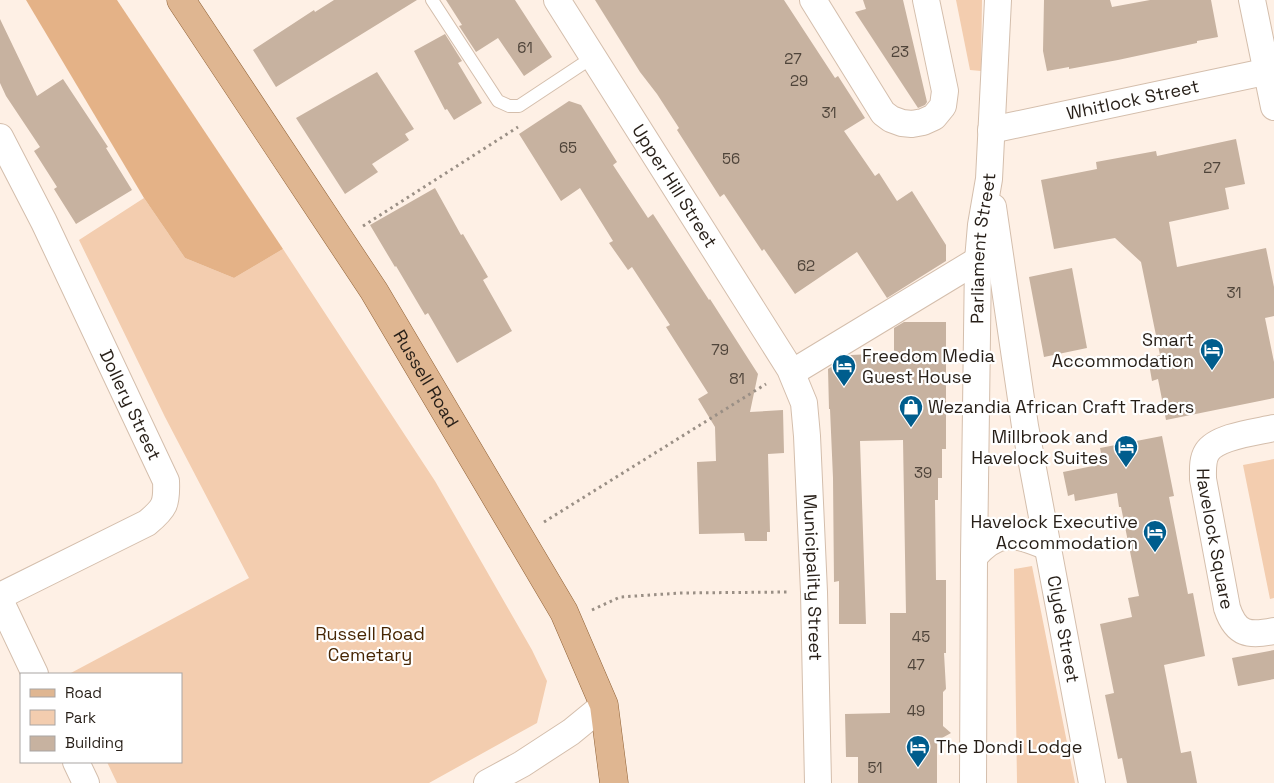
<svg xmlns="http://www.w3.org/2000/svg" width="1274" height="783" viewBox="0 0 1274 783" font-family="'Space Grotesk',sans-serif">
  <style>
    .green { fill: #f3cdaf }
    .forest { fill: #e4b287 }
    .building { fill: #c7b2a0 }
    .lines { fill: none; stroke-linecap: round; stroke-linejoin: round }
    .service-casing { stroke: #d4beac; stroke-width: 14 }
    .minor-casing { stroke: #d4beac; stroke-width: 28 }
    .primary-casing { stroke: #906237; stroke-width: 29 }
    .path { stroke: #9a8f85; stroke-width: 3; stroke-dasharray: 2.5 4; stroke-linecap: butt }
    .service { stroke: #fff; stroke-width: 12 }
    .minor { stroke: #fff; stroke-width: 26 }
    .primary { stroke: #dfb691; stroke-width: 28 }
    .labels { text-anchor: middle; stroke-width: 4.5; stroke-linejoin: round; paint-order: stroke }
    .number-label { font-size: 15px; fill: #4f443a }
    .street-label { font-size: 18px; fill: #271f18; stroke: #fff }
    .poi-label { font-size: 18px; fill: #271f18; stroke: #fff; text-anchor: end }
    .park-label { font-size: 18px; fill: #472603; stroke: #fff }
  </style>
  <rect width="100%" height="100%" fill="#fef0e5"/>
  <path class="green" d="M 956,0 L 982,0 L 981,71 L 970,70 Z
    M 144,198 L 185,258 L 234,278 L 283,249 L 435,481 L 532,650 L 547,681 L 537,723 L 429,783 L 117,783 L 107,762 L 181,762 L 181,674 L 69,674 L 249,578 L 165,417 L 79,240 Z
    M 1274,459 L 1274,598 L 1270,599 L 1243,465 Z
    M 1032,566 L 1075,783 L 1017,783 L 1014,569 Z"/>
  <path class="forest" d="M 26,0 L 117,0 L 283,249 L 234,278 L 185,258 L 144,198 Z"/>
  <path class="building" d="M 334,0 L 417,0 L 276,87 L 253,50 L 314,10 L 315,12 Z
    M 446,0 L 515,0 L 552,57 L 524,76 L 498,38 L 476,52 L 459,26 L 462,25 Z
    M 595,0 L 784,0 L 835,78 L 838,76 L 865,118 L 844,131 L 875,176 L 879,173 L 897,201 L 912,191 L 946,245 L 946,261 L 887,298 L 857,252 L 795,294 L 764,249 L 762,251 L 724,194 L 720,197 L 677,130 L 679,128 L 657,94 L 640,72 Z
    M 863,0 L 903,0 L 927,102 L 925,105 L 918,108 L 855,12 L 866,9 Z
    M 1044,0 L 1110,0 L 1112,7 L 1150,0 L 1211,0 L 1218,37 L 1197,41 L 1197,43 L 1118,60 L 1069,69 L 1069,67 L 1047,71 L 1043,51 Z
    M 0,19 L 37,96 L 63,79 L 108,147 L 106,148 L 132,190 L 76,224 L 54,189 L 57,187 L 34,151 L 40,147 L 6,96 L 0,83 Z
    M 445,34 L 462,61 L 458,63 L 482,103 L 454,120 L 447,109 L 445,110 L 414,51 Z
    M 377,72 L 414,129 L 405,134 L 409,140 L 372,164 L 378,172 L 345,194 L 296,118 Z
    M 569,101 L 581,105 L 617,162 L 613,165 L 648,218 L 653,214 L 709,300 L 710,299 L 758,374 L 750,412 L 783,410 L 784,453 L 768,454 L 770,532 L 767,532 L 767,541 L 745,541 L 744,533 L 699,534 L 697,462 L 716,461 L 715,427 L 698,399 L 708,393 L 666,327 L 670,325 L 632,267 L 628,270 L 609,243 L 613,241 L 580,188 L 561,201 L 519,134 Z
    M 1236,139 L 1245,184 L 1225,188 L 1229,209 L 1169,222 L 1177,267 L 1266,248 L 1274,287 L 1274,316 L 1265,318 L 1274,362 L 1274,398 L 1166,420 L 1158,379 L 1152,381 L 1148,358 L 1160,355 L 1141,262 L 1115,238 L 1054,249 L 1041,180 L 1097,169 L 1096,162 L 1156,151 L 1157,156 Z
    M 435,188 L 461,235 L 463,234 L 488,277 L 483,280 L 512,331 L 457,363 L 428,313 L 425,315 L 396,266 L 395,267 L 370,225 Z
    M 1072,268 L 1087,348 L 1044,357 L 1029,277 Z
    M 904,322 L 946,322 L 946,449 L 942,449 L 942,478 L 938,478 L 938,500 L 935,500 L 936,580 L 946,580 L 946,653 L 944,653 L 946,689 L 943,692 L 943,726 L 951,733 L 942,738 L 942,743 L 937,743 L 937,783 L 858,783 L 858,757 L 846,757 L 845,714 L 890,713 L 890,613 L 906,613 L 903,440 L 860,441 L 866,624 L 839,624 L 839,581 L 834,582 L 833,478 L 830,409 L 829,409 L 828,369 L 851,355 L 894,353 L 894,328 Z
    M 1162,436 L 1174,496 L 1169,497 L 1188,594 L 1193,593 L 1205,656 L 1164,665 L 1181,753 L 1191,751 L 1197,783 L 1127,783 L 1122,758 L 1118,759 L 1105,695 L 1114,693 L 1100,624 L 1132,617 L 1128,598 L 1139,596 L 1121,507 L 1119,507 L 1117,493 L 1075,501 L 1074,494 L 1068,496 L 1063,472 L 1103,464 L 1100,448 Z
    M 1274,650 L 1274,679 L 1238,686 L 1232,658 Z"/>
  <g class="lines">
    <g class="service-casing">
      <path id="service" d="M 432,0 L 498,101 L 509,106 L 519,106 L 593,57"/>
    </g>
    <g class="minor-casing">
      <g id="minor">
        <path id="s1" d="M 557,0 L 790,369 L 804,403 L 807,436 L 814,592 L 818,783"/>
        <path d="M 813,0 L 883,113 L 891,119 L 902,123 L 912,124 L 923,122 L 934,117 L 943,106 L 945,91 L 926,0"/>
        <path d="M 1252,0 L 1274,107"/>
        <path id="s2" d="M 991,130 L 1274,70"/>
        <path id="s3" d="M 0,137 L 44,222 L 166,481 C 167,504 165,508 147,523 L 0,596"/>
        <path id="s4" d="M 993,207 L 1025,426 L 1092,783"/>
        <path d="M 793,372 L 978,260"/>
        <path id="s5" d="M 1274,428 C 1257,432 1217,436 1207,452 C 1202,460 1203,470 1203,479 L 1227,608 C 1236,635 1249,636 1274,631"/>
        <path d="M 974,557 C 998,529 1016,533 1047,547"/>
        <path d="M 0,600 L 35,674"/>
        <path d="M 76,762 L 86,783"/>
        <path d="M 487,783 L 522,764 L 571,732 L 604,705"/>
        <path id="s6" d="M 973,783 L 974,557 L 978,260 L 981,225 L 989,179 L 998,0"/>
      </g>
    </g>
    <g class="primary-casing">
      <g id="primary">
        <path id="s7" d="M 181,0 L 374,291 L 564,612 L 604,705 L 614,783"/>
      </g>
    </g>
    <path class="path" d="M 363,226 L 518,127
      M 544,522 L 766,384
      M 592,610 L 620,597 L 681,593 L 788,592"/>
    <use href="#service" class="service"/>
    <use href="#minor" class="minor"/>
    <use href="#primary" class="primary"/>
  </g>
  <defs>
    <g id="hotel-pin" transform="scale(1.25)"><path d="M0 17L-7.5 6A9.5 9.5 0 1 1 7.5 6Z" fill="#005d8d" stroke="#fff"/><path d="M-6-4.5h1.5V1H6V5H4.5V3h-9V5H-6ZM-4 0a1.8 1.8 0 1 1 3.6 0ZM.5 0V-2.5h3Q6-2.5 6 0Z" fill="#fff"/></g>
    <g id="shop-pin" transform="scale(1.25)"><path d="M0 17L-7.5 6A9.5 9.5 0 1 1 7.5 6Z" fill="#005d8d" stroke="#fff"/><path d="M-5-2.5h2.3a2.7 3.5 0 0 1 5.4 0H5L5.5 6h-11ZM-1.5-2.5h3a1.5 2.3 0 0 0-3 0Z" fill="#fff"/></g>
  </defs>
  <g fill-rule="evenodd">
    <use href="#hotel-pin" x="1212" y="350"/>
    <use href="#hotel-pin" x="844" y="366"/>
    <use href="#shop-pin" x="911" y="407"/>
    <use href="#hotel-pin" x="1126" y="447"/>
    <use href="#hotel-pin" x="1155" y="532"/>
    <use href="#hotel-pin" x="918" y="747"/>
  </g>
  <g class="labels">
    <g class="number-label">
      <text x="525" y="53">61</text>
      <text x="900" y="57">23</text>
      <text x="793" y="64">27</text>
      <text x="799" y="86">29</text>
      <text x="829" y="118">31</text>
      <text x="568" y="153">65</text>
      <text x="731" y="164">56</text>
      <text x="1212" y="173">27</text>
      <text x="806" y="271">62</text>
      <text x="1234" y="298">31</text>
      <text x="720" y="355">79</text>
      <text x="737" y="384">81</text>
      <text x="923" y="478">39</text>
      <text x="921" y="642">45</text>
      <text x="916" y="670">47</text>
      <text x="916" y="716">49</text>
      <text x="875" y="773">51</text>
    </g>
    <g class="street-label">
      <text dy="6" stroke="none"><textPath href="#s2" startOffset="145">Whitlock Street</textPath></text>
      <text dy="6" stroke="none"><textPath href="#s1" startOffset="220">Upper Hill Street</textPath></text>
      <text dy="6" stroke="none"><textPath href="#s6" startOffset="535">Parliament Street</textPath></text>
      <text dy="6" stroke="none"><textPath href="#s7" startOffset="451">Russell Road</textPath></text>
      <text dy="6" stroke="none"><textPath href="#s3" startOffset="298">Dollery Street</textPath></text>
      <text dy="6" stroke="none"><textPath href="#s5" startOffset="161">Havelock Square</textPath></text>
      <text dy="6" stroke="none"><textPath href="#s1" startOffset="648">Municipality Street</textPath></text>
      <text dy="6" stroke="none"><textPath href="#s4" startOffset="428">Clyde Street</textPath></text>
    </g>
    <g class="poi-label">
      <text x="1194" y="346">Smart<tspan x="1194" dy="21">Accommodation</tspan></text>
      <text x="862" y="362" text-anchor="start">Freedom Media<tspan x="862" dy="21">Guest House</tspan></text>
      <text x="928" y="413" text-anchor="start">Wezandia African Craft Traders</text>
      <text x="1108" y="443">Millbrook and<tspan x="1108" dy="21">Havelock Suites</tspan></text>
      <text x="1138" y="528">Havelock Executive<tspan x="1138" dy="21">Accommodation</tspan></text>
      <text x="936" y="753" text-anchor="start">The Dondi Lodge</text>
    </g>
    <g class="park-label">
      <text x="370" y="640">Russell Road<tspan x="370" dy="21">Cemetary</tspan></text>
    </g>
  </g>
  <rect x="20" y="673" width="162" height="90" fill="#ffffff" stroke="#a9a5a3"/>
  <rect x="30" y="689" width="25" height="8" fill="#dfb691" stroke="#a9a5a3"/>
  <text x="65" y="698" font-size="15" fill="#271f18">Road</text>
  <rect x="30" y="710" width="25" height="15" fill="#f3cdaf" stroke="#a9a5a3"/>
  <text x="65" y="723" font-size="15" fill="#271f18">Park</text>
  <rect x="30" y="736" width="25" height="15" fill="#c7b2a0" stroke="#a9a5a3"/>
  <text x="65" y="748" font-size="15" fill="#271f18">Building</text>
</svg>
